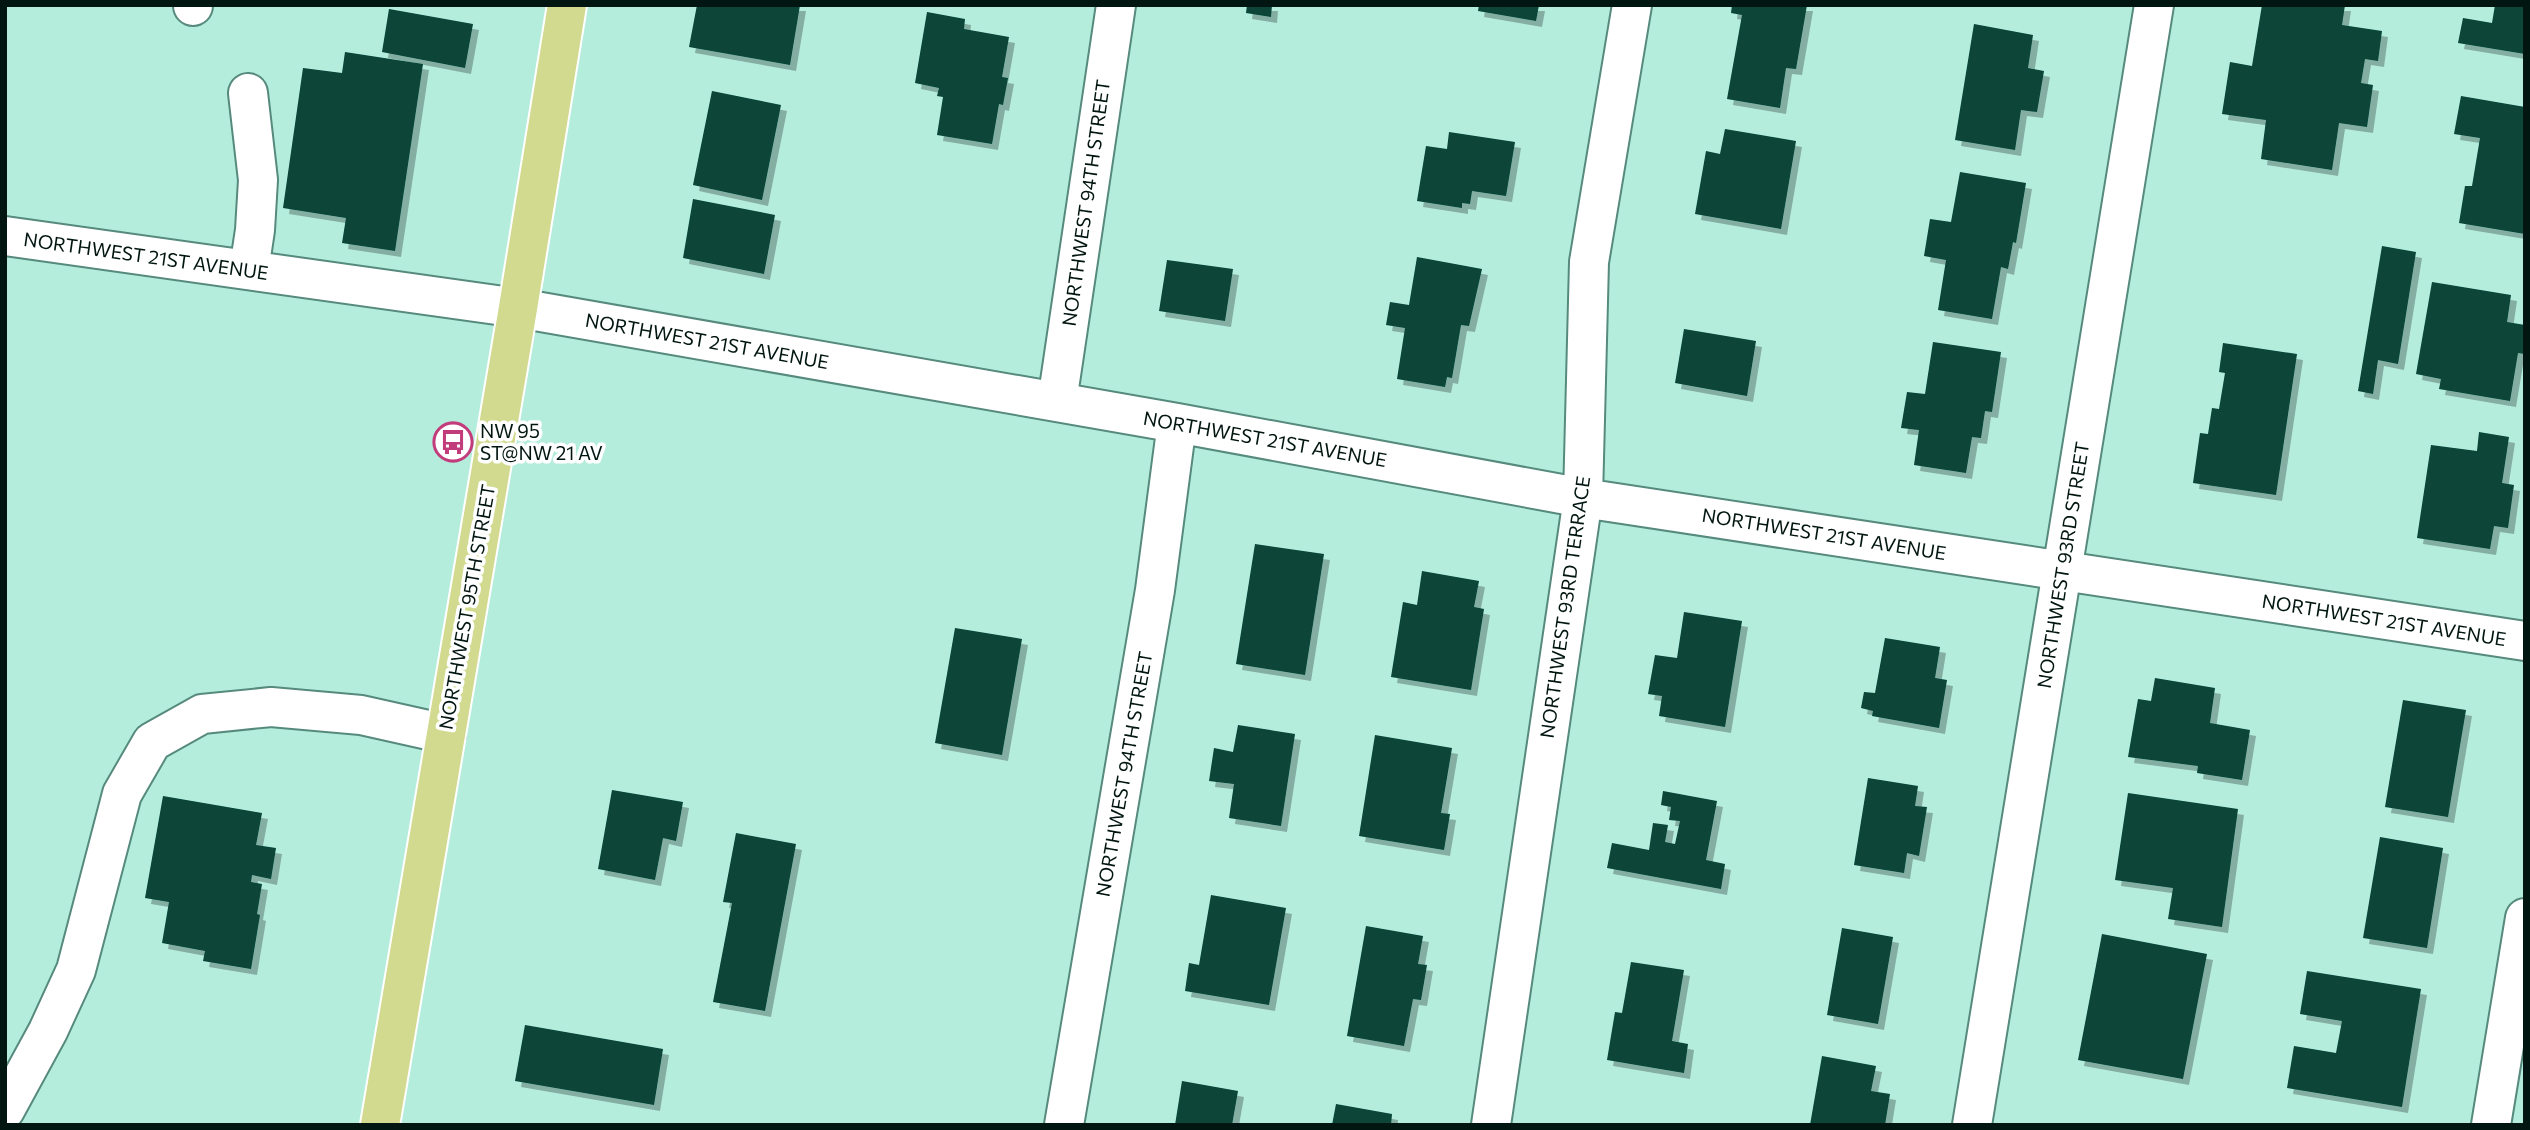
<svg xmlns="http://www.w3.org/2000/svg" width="2530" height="1130" viewBox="0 0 2530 1130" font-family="Commissioner,sans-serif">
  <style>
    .building { fill: #074438; filter: url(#shadow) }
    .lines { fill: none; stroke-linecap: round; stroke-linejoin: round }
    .minor-casing { stroke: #568a7c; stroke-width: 42 }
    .major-casing { stroke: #fff; stroke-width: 42 }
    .minor { stroke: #fff; stroke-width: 38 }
    .major { stroke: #d1da8f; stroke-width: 38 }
    .labels { text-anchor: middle; stroke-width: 7; stroke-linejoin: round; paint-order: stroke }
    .street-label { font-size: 19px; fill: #021611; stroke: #fff }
    .poi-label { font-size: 19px; fill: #021611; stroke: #fff; text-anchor: start }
  </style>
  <defs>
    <filter id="shadow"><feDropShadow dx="6" dy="6" stdDeviation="0" flood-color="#0004"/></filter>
  </defs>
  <rect width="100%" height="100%" fill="#b5eddd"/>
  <path class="building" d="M 697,5 L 800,5 L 790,65 L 689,47 Z
    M 1247,5 L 1272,5 L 1271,17 L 1246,13 Z
    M 1479,5 L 1539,5 L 1536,21 L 1478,11 Z
    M 1732,5 L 1807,5 L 1796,69 L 1786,68 L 1780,108 L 1727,99 L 1742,15 L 1731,13 Z
    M 2262,5 L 2345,5 L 2342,25 L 2382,31 L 2378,61 L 2365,59 L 2361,83 L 2373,85 L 2367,127 L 2339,123 L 2332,170 L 2261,159 L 2266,120 L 2222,114 L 2230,62 L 2252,66 Z
    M 2495,5 L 2525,5 L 2525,54 L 2458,43 L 2463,18 L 2492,23 Z
    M 389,9 L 473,24 L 465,68 L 382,52 Z
    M 927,12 L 965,19 L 964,29 L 1009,37 L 1002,77 L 1008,78 L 1003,105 L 999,104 L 992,144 L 937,135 L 943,97 L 937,96 L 939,88 L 915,83 Z
    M 1974,24 L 2033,35 L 2028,68 L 2044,71 L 2037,112 L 2021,110 L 2015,150 L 1955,140 Z
    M 345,52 L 423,64 L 395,251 L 342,243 L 346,218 L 283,208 L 303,68 L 342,73 Z
    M 712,91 L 781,105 L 762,200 L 693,185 Z
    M 2461,96 L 2525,107 L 2525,234 L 2459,223 L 2465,186 L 2472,186 L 2480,138 L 2454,134 Z
    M 1725,129 L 1796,141 L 1781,229 L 1695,214 L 1706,151 L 1720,154 Z
    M 1449,132 L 1515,142 L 1506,196 L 1472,191 L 1470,204 L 1462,203 L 1462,208 L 1417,201 L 1426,146 L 1447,149 Z
    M 1960,172 L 2026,183 L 2016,243 L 2013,242 L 2008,269 L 2001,267 L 1992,319 L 1938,310 L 1946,260 L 1924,256 L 1930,219 L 1951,222 Z
    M 693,199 L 775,215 L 764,274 L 683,258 Z
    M 2382,246 L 2416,252 L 2398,364 L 2378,360 L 2373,394 L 2358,391 Z
    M 1417,257 L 1482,269 L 1469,326 L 1461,325 L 1452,378 L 1447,377 L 1445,387 L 1397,379 L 1405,328 L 1386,325 L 1390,302 L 1409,305 Z
    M 1167,260 L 1233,269 L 1225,321 L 1159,311 Z
    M 2432,282 L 2511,295 L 2507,322 L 2525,325 L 2525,354 L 2518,353 L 2510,401 L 2439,389 L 2441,379 L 2416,374 Z
    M 1684,329 L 1756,341 L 1747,396 L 1675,383 Z
    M 1933,342 L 2001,352 L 1992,412 L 1985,411 L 1981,438 L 1972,437 L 1966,473 L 1914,465 L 1919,430 L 1901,428 L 1907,392 L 1925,394 Z
    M 2223,343 L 2297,354 L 2276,495 L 2193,483 L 2200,433 L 2208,434 L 2212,408 L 2219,409 L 2225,373 L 2219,372 Z
    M 2479,432 L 2509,437 L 2502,483 L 2514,485 L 2508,528 L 2494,526 L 2490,549 L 2417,538 L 2431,445 L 2477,451 Z
    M 1255,544 L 1324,554 L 1305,675 L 1236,664 Z
    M 1422,571 L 1479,581 L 1474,607 L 1484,609 L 1471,690 L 1391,677 L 1403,602 L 1417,605 Z
    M 1684,612 L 1742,621 L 1725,727 L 1659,716 L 1662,696 L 1648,694 L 1655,655 L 1677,658 Z
    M 955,628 L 1022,639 L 1002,755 L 935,743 Z
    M 1885,638 L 1940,647 L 1935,678 L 1947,680 L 1939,728 L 1872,716 L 1873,711 L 1861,708 L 1864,692 L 1875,693 Z
    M 2155,678 L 2215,688 L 2210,723 L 2250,730 L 2242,780 L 2197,773 L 2198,766 L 2128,757 L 2138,699 L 2151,701 Z
    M 2403,700 L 2466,710 L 2448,817 L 2385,807 Z
    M 1238,725 L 1295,734 L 1281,826 L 1229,818 L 1234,784 L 1209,781 L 1214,748 L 1233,752 Z
    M 1375,735 L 1452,748 L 1441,813 L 1450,814 L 1444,850 L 1359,836 Z
    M 1868,778 L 1918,786 L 1915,806 L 1927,807 L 1919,856 L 1907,853 L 1904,873 L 1854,865 Z
    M 612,790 L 683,802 L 676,841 L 663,838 L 655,880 L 598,869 Z
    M 1663,791 L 1717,801 L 1706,860 L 1725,864 L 1721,889 L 1607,868 L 1612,843 L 1649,850 L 1653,823 L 1668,825 L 1665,842 L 1675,844 L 1680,821 L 1669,820 L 1671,807 L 1661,805 Z
    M 2128,793 L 2238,809 L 2222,927 L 2168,919 L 2173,888 L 2115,880 Z
    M 163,796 L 262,813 L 256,845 L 276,848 L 271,879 L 252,875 L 251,882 L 262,884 L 257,914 L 260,915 L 251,969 L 203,961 L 205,951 L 162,943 L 169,902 L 145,898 Z
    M 736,833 L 796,844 L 765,1011 L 713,1002 L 732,903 L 723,902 Z
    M 2380,837 L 2443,848 L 2427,948 L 2363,938 Z
    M 1211,895 L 1286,908 L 1269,1005 L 1185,991 L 1189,963 L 1199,965 Z
    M 1366,926 L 1423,936 L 1418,964 L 1427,965 L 1421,1000 L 1413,999 L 1404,1046 L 1347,1036 Z
    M 1842,928 L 1893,937 L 1878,1024 L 1827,1015 Z
    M 2102,934 L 2207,954 L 2183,1079 L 2078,1060 Z
    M 1631,962 L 1684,970 L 1672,1041 L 1688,1044 L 1684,1073 L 1607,1060 L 1615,1012 L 1622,1013 Z
    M 2307,971 L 2421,989 L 2402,1107 L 2287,1088 L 2294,1046 L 2336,1053 L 2342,1021 L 2300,1014 Z
    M 525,1025 L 663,1049 L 654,1105 L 515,1081 Z
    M 1822,1056 L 1876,1066 L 1871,1091 L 1890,1094 L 1885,1125 L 1810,1125 Z
    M 1182,1081 L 1238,1091 L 1232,1125 L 1175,1125 Z
    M 1336,1104 L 1392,1114 L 1391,1125 L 1332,1125 Z"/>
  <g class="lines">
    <g class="minor-casing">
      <path id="minor" d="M 193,6 L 193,5
        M 248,93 L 258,180 L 255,230 L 249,270
        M 5,236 L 518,308 L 1177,423 L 1583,498 L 2525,641
        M 1057,402 L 1116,5
        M 5,1110 L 48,1031 L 76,970 L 122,794 L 152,742 L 202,714 L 271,707 L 361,715 L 446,734
        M 1064,1125 L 1155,590 L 1177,423
        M 1491,1125 L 1583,498 L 1589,262 L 1632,5
        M 1972,1125 L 2154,5
        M 2491,1125 L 2525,918"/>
    </g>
    <g class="major-casing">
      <path id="major" d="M 380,1125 L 518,308 L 567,5"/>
    </g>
    <use href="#minor" class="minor"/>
    <use href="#major" class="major"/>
  </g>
  <defs>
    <g id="bus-ring" transform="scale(2.0125)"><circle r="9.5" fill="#fff" stroke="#c23b7b" stroke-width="1.5"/><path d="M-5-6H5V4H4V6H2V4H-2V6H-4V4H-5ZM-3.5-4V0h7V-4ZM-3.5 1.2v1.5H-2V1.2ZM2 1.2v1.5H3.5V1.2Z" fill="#c23b7b"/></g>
  </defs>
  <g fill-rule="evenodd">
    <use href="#bus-ring" x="453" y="442"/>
  </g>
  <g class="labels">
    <g class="street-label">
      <text transform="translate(1086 203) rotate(-82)" y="7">NORTHWEST 94TH STREET</text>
      <text transform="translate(146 256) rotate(8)" y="7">NORTHWEST 21ST AVENUE</text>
      <text transform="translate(707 341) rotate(10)" y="7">NORTHWEST 21ST AVENUE</text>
      <text transform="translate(1265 439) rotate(10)" y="7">NORTHWEST 21ST AVENUE</text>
      <text transform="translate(1824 534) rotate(9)" y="7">NORTHWEST 21ST AVENUE</text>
      <text transform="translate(2063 565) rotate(-81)" y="7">NORTHWEST 93RD STREET</text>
      <text transform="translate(467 607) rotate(-80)" y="7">NORTHWEST 95TH STREET</text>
      <text transform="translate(1565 607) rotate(-82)" y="7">NORTHWEST 93RD TERRACE</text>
      <text transform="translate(2384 620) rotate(9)" y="7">NORTHWEST 21ST AVENUE</text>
      <text transform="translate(1124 774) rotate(-80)" y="7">NORTHWEST 94TH STREET</text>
    </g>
    <g class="poi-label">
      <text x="480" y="438">NW 95<tspan x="480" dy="22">ST@NW 21 AV</tspan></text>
    </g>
  </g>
  <rect width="2530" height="1130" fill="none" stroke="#021611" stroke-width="14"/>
</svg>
